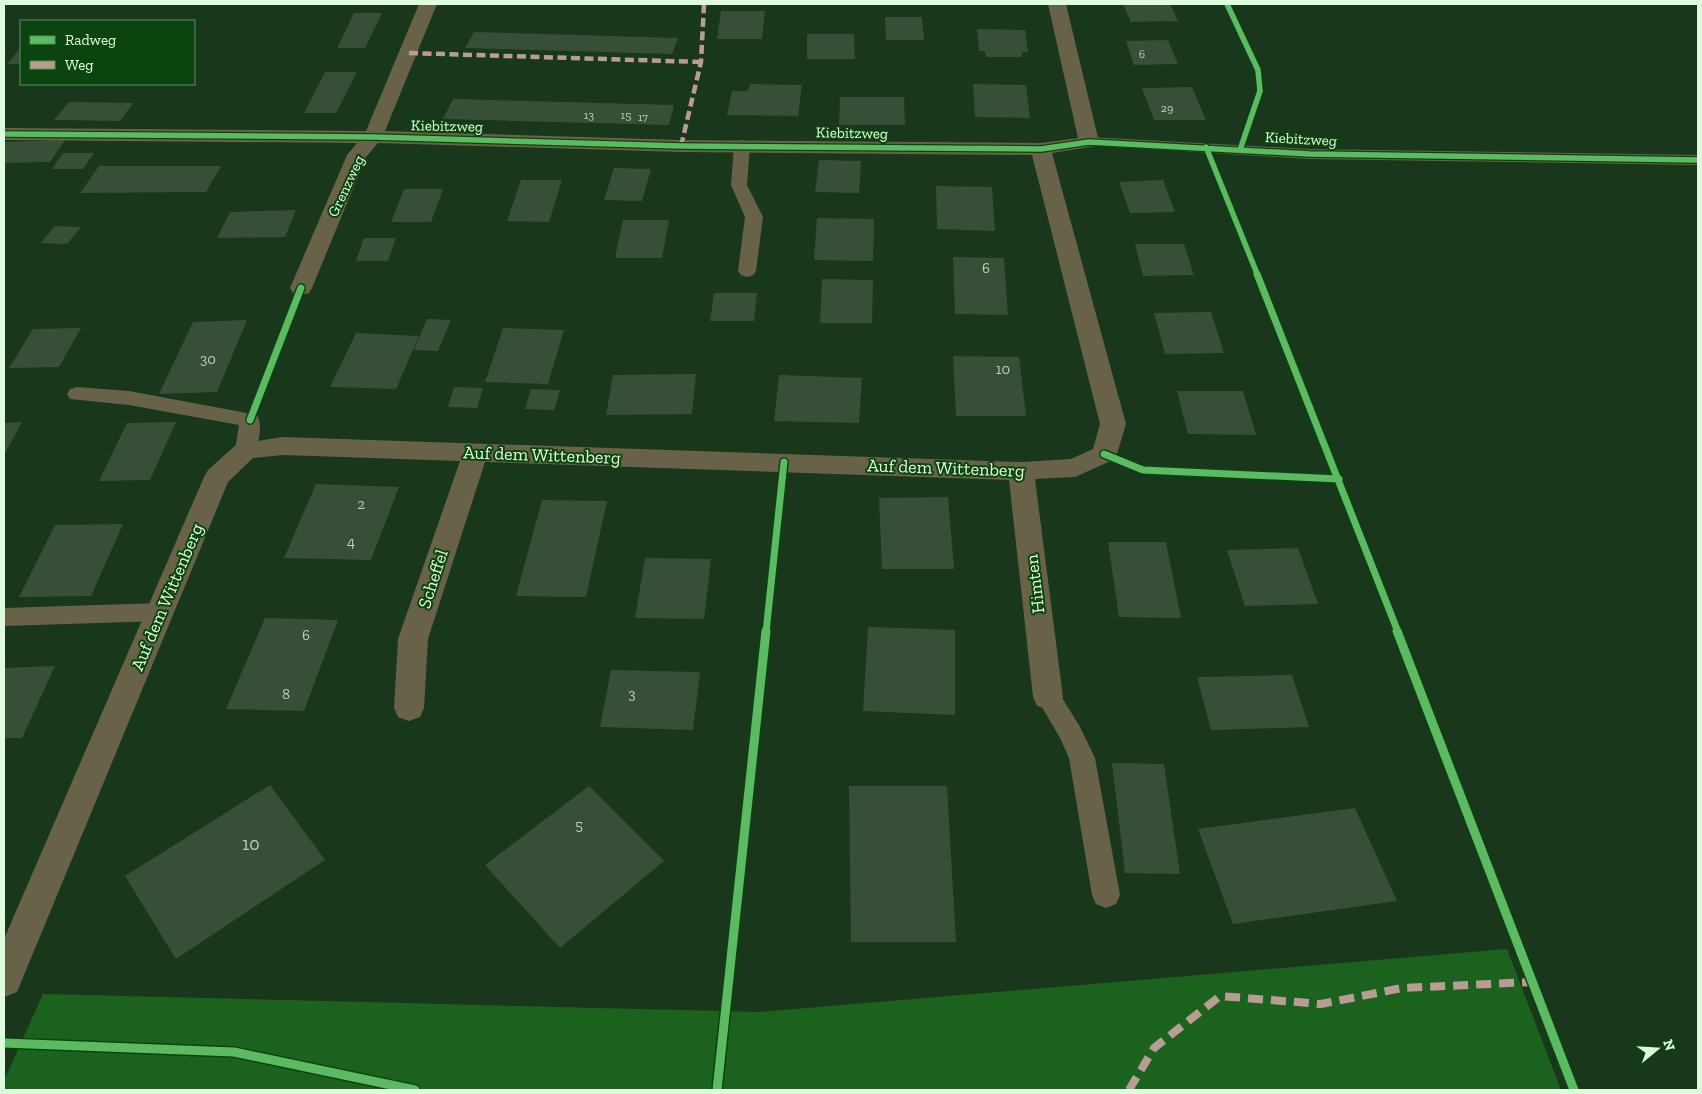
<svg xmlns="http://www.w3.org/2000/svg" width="1702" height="1094" viewBox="0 0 1702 1094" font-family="'Zilla Slab',serif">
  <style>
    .green { fill: #1c621f }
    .building { fill: #374f38 }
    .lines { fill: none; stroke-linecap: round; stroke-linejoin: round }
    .lane { fill: #686249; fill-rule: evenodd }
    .street { fill: #686249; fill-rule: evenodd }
    .quiet-far1 { stroke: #b99d93; stroke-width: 4.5; stroke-dasharray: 9 4.5; stroke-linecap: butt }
    .quiet { stroke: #b99d93; stroke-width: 8; stroke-dasharray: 15 8; stroke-linecap: butt }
    .cycleway-far2-casing { stroke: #0c440f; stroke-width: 8 }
    .cycleway-far1-casing { stroke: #0c440f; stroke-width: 10 }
    .cycleway-casing { stroke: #0c440f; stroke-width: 12 }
    .cycleway-far2 { stroke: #5cba63; stroke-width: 5.5 }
    .cycleway-far1 { stroke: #5cba63; stroke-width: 7 }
    .cycleway { stroke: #5cba63; stroke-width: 9 }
    .labels { text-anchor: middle; stroke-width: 4; stroke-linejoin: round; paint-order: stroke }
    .far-number-label { font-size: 12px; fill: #b6d1b4 }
    .far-street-label { font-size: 15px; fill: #e0fcde; stroke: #0c440f }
    .number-label { font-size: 15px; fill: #b6d1b4 }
    .street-label { font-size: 18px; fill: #e0fcde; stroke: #0c440f }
    .near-number-label { font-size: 18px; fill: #b6d1b4 }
  </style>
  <rect width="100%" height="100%" fill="#19371a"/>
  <path class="green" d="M 1507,949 L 1561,1090 L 4,1090 L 4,1081 L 43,994 L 760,1012 Z"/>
  <path class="building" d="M 1123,4 L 1170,4 L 1178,21 L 1131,22 Z
    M 721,11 L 765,11 L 762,39 L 717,39 Z
    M 354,13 L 382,13 L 365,48 L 337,48 Z
    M 885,17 L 922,17 L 924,40 L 886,40 Z
    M 977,29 L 1025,30 L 1028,52 L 1022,52 L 1022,57 L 986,57 L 985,51 L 979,51 Z
    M 474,32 L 678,38 L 672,54 L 465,48 Z
    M 807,34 L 854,34 L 855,59 L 807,59 Z
    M 1168,40 L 1178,64 L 1134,65 L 1126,41 Z
    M 21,47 L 21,64 L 7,64 Z
    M 325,72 L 357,72 L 336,113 L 304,113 Z
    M 750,84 L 802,85 L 798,116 L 727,115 L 732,91 L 748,91 Z
    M 973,84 L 1026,85 L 1030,118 L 975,117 Z
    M 1192,87 L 1206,120 L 1154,120 L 1142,88 Z
    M 840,97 L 904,97 L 905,125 L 839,125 Z
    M 453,99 L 674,105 L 669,125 L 443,119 Z
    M 69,102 L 133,103 L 120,121 L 54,120 Z
    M 65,140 L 50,162 L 4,163 L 4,142 Z
    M 63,153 L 94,153 L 83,169 L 52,169 Z
    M 819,160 L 861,161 L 859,193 L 815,192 Z
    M 99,166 L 221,166 L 206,192 L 80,193 Z
    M 614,168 L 651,169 L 642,201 L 604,200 Z
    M 521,180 L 562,180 L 549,222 L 507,221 Z
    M 1163,180 L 1175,212 L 1130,213 L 1119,182 Z
    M 936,186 L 992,187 L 995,231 L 937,229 Z
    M 404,189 L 443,189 L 431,222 L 391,222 Z
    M 296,210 L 285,237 L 217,238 L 230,212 Z
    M 817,218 L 874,219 L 873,261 L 814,260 Z
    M 623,220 L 669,220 L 662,258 L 615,258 Z
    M 55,226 L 81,227 L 67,244 L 41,243 Z
    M 364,238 L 396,238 L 388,261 L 356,261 Z
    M 1135,244 L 1184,244 L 1194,275 L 1143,276 Z
    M 953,257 L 1004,258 L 1008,315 L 955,314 Z
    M 822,279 L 873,280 L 872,323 L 820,323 Z
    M 714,293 L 757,293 L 754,321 L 710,321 Z
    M 1211,312 L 1224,353 L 1165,354 L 1154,313 Z
    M 427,319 L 451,320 L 438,351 L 414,350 Z
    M 247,320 L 217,392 L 159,394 L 193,322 Z
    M 81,328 L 59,367 L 9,368 L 33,329 Z
    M 503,328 L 564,330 L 548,384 L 485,382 Z
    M 356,333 L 419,336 L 396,389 L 330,387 Z
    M 953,356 L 1019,357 L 1026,416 L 956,416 Z
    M 696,374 L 692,414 L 606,415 L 613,375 Z
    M 779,375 L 862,378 L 859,423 L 774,421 Z
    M 454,387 L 483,388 L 477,408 L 448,407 Z
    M 531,389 L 560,390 L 554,410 L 525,409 Z
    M 1177,391 L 1243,391 L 1256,435 L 1188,434 Z
    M 22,422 L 4,455 L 4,423 Z
    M 176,422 L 150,480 L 99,481 L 127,423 Z
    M 316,484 L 399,487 L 371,560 L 284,558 Z
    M 948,497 L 954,569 L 882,569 L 879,498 Z
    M 542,500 L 607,501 L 586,597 L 516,596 Z
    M 123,524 L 91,596 L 19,597 L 55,525 Z
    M 1108,542 L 1166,542 L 1181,618 L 1119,617 Z
    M 1298,548 L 1318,604 L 1245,606 L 1227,550 Z
    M 645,558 L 711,559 L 704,619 L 635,618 Z
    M 265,618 L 338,620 L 304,711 L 226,709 Z
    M 868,627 L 955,630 L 955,715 L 863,711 Z
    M 55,666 L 22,738 L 4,738 L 4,668 Z
    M 611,670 L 700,672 L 693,730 L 600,727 Z
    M 1292,675 L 1309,727 L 1211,730 L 1197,677 Z
    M 1112,763 L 1164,764 L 1180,874 L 1125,873 Z
    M 270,785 L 325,860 L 176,959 L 125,876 Z
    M 589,786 L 664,861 L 560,948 L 485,865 Z
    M 849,786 L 947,786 L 956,942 L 851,942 Z
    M 1355,808 L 1397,901 L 1233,924 L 1198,829 Z"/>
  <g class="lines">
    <path class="lane" d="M 1089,137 L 1310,149 L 1698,155 L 1698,165 L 1310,159 L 1083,145 L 1081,142 L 1083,139 Z
      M 742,140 L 748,142 L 750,145 L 747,185 L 763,217 L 756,271 L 753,275 L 747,277 L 741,275 L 738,271 L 745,217 L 731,185 L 734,145 L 736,142 Z
      M 77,387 L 129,391 L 257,415 C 263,424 259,446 253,455 L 246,457 L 239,455 L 235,450 L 239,425 L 129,405 L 70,399 L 67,394 L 70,389 Z
      M 161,603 L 169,606 L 173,612 L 169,618 L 161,621 L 4,626 L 4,608 Z
      M 1048,687 L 1057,690 L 1079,725 L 1095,758 L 1120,895 L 1116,904 L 1106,908 L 1096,904 L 1092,895 L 1069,758 L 1060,738 L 1036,697 L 1039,690 Z"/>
    <path class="street" d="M 419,4 L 437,4 L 385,131 L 681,140 L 1041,143 L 1078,138 L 1048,4 L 1066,4 L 1099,142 L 1096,146 L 1052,153 L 1126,424 L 1117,454 L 1113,460 L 1075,477 L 1035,479 L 1063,697 L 1059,706 L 1048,709 L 1037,706 L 1033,697 L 1009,480 L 485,462 L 428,639 L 424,708 L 420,717 L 409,721 L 398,717 L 394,708 L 398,639 L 460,461 L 283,455 L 253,458 L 228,482 L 17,992 L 4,997 L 4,939 L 204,477 L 208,470 L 237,444 L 283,437 L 1021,462 L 1071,459 L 1093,449 L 1100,424 L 1032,155 L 681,152 L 378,143 L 366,157 L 312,288 L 309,293 L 301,295 L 293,293 L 290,288 L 347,155 L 357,143 L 4,140 L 4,128 L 366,131 Z"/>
    <path class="quiet-far1" d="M 409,53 L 701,62
      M 681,146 L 701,62 L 704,4"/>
    <path class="quiet" d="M 1129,1090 L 1154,1048 L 1220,996 L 1321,1004 L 1402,988 L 1533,982"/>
    <g class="cycleway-far2-casing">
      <path id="cycleway-far2" d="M 1227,4 L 1258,70 L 1260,91 L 1240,150
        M 4,134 L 373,137 L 681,146 L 1041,149 L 1089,142 L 1310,154 L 1698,160
        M 1206,147 L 1258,276"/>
    </g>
    <g class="cycleway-far1-casing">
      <path id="cycleway-far1" d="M 1257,274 L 1398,632
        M 250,420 L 301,288
        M 1104,454 L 1143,470 L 1339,479
        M 766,632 L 784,462"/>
    </g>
    <g class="cycleway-casing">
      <path id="cycleway" d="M 1397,631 L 1574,1090
        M 4,1043 L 234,1052 L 415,1090
        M 717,1090 L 766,631"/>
    </g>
    <use href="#cycleway-far2" class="cycleway-far2"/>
    <use href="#cycleway-far1" class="cycleway-far1"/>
    <use href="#cycleway" class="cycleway"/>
  </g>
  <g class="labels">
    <g class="far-number-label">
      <text x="1142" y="58">6</text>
      <text x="1167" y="112">29</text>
      <text x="589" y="119">13</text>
      <text x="626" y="119">15</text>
      <text x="643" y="121">17</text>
    </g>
    <g class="far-street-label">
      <text transform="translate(447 126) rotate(1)" y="5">Kiebitzweg</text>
      <text transform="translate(852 133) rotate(1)" y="5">Kiebitzweg</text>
      <text transform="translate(1301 139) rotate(3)" y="5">Kiebitzweg</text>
      <text transform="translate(346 186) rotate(-65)" y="5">Grenzweg</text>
    </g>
    <g class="number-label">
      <text x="986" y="273">6</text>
      <text x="208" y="364">30</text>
      <text x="1003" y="374">10</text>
      <text x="361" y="509">2</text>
      <text x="351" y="547">4</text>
      <text x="306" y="640">6</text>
      <text x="286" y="699">8</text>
      <text x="632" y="699">3</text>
      <text x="579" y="830">5</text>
    </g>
    <g class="street-label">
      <text transform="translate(542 455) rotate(2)" y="6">Auf dem Wittenberg</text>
      <text transform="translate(946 468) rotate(2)" y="6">Auf dem Wittenberg</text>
      <text transform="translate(433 579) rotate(-72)" y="6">Scheffel</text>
      <text transform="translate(1035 584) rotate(-97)" y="6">Himten</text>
      <text transform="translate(167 597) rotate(-67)" y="6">Auf dem Wittenberg</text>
    </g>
    <g class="near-number-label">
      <text x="251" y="850">10</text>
    </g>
  </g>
  <rect width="1702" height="1094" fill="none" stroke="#e0fcde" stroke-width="10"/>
  <rect x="20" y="20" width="175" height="65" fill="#0c440f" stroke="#618e62"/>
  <rect x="30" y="36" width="25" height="8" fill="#5cba63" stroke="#618e62"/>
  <text x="65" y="45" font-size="15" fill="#e0fcde">Radweg</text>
  <rect x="30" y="61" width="25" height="8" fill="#b99d93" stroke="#618e62"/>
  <text x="65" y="70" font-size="15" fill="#e0fcde">Weg</text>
  <g transform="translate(1657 1049) rotate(72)" stroke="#0c440f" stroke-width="4" paint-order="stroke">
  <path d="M0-4L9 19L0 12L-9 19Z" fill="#e0fcde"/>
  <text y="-8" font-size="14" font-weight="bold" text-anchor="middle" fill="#e0fcde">N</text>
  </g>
</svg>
